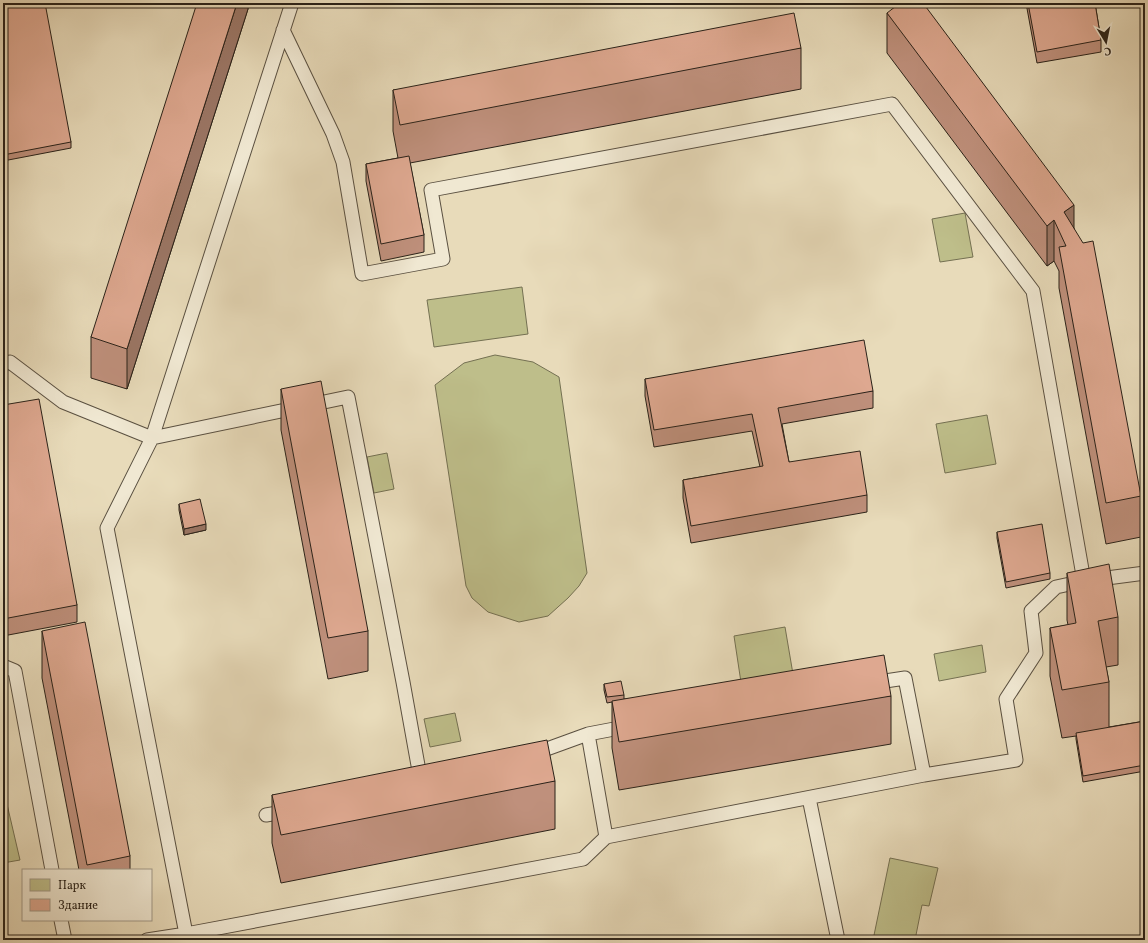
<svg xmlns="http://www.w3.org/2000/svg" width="1148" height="943" viewBox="0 0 1148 943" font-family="Vollkorn,serif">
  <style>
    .green { fill: #bebe8a; stroke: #747052 }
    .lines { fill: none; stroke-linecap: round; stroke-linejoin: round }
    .service-casing { stroke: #5a5041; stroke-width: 15 }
    .service { stroke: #f0e8d2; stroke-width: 13 }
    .wall { fill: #bf907c; stroke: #2a2219 }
    .shaded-wall { fill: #9b7665; stroke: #2a2219 }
    .building { fill: #dea890; stroke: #2a2219 }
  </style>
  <rect width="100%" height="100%" fill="#e8dbba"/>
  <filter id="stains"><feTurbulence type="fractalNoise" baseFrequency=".005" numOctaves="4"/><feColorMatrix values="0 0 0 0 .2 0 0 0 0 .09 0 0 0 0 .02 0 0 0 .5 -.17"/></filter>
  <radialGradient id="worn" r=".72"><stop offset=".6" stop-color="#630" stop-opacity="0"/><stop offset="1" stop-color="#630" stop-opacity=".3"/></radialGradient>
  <path class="green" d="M 965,213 L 973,257 L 940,262 L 932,219 Z
    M 522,287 L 528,334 L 434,347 L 427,300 Z
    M 495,355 L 533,362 L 559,377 L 587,573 L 579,586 L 568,598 L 548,616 L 519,622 L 488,612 L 472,598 L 466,586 L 435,385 L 464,363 Z
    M 987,415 L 996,464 L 945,473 L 936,424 Z
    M 387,453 L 394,489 L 374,493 L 367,457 Z
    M 785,627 L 794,680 L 742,689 L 734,636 Z
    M 982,645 L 986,672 L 939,681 L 934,654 Z
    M 455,713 L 461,741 L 430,747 L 424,719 Z
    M 3,787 L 20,860 L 3,863 Z
    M 890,858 L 938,868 L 929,906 L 922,905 L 915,940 L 873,940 Z"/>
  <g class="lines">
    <g class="service-casing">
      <path id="service" d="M 283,30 L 333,134 L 343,162 L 362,274 L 443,259 L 431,190 L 892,104 L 1033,291 L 1084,581
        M 3,364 L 10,362 L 63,402 L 152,438 L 348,397 L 403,682 L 421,782
        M 3,666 L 15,671 L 52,870
        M 533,754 L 588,734
        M 924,775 L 1016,760 L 1006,699 L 1036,653 L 1031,611 L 1056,587 L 1084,581 L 1145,573
        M 809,798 L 838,940
        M 266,815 L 289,811
        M 606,837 L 588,734 L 630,726
        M 61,920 L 65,940
        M 147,940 L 186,934 L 107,528 L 152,438 L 292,3
        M 183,940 L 186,934 L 583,859 L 606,837 L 924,775 L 905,678 L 872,683"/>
    </g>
    <use href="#service" class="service"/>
  </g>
  <path class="wall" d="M 3,3 L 71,142 L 71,148 L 3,161 Z
    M 248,3 L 248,9 L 127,389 L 91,378 L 91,337 Z
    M 1026,3 L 1095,3 L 1101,40 L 1101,52 L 1037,63 Z
    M 887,13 L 1074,228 L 1141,496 L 1141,537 L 1106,544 L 1059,288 L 1059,271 L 1054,261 L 1047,266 L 887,53 Z
    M 801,48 L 801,89 L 410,163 L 424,235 L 424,252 L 381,261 L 366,181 L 366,164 L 398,158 L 393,131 L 393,90 Z
    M 645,379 L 873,391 L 873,408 L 782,424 L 789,462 L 867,495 L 867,512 L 691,543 L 683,498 L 683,480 L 760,467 L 752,431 L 654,447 L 645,396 Z
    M 281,389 L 368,631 L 368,671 L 328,679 L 281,430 Z
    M 3,405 L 77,605 L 77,622 L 3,636 Z
    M 179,504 L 206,530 L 184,535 L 179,510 Z
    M 997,532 L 1050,573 L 1050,579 L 1006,588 L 997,538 Z
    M 1067,573 L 1118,617 L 1118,665 L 1106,667 L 1109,682 L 1109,727 L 1145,721 L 1145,771 L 1083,782 L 1076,739 L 1076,736 L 1062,738 L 1050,676 L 1050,628 L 1068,625 L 1067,620 Z
    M 42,631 L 130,856 L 130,870 L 79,870 L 42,678 Z
    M 604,684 L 624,695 L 624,699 L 891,696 L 891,744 L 619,790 L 612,748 L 612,702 L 607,703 L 604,690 Z
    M 555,781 L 555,829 L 281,883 L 272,843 L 272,795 Z"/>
  <path class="shaded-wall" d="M 237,3 L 248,3 L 248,9 L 127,389 L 127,349 Z
    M 1074,205 L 1074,245 L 1066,246 L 1064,212 Z
    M 1054,220 L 1054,261 L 1047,266 L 1047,226 Z
    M 206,524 L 206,530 L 184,535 L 184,529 Z"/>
  <path class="building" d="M 3,3 L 45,3 L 71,142 L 3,155 Z
    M 197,3 L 237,3 L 127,349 L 91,337 Z
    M 900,3 L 923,3 L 1074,205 L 1064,212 L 1083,243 L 1093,241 L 1141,496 L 1106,503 L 1059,247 L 1066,246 L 1054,220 L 1047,226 L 887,13 Z
    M 1028,3 L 1095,3 L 1101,40 L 1037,52 Z
    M 794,13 L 801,48 L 400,125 L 393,90 Z
    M 409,156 L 424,235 L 381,244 L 366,164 Z
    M 864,340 L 873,391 L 778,408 L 789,462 L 860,451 L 867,495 L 691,526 L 683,480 L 763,466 L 752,414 L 654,430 L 645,379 Z
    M 321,381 L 368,631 L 328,638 L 281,389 Z
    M 39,399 L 77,605 L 3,619 L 3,405 Z
    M 200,499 L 206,524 L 184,529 L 179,504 Z
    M 1042,524 L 1050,573 L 1006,582 L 997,532 Z
    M 1109,564 L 1118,617 L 1098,621 L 1109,682 L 1062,690 L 1050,628 L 1076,623 L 1067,573 Z
    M 85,622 L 130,856 L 87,865 L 42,631 Z
    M 884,655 L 891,696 L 619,742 L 612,701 Z
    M 621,681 L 624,695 L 607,697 L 604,684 Z
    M 1145,721 L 1145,765 L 1083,776 L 1076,733 Z
    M 547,740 L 555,781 L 281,835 L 272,795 Z"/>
  <rect width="1148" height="943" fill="none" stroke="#e8dbba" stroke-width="16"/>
  <rect x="4" y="4" width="1140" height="935" fill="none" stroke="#2a2219" stroke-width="2"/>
  <rect x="8" y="8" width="1132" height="927" fill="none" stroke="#2a2219"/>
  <rect x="22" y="869" width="130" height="52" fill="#f0e8d2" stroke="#a19988"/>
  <rect x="30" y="879" width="20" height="12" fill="#bebe8a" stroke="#a19988"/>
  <text x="58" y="889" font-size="12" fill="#2a2219">Парк</text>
  <rect x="30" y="899" width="20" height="12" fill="#dea890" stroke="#a19988"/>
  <text x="58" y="909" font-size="12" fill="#2a2219">Здание</text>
  <g transform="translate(1106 42) rotate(170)" stroke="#f0e8d2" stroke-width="3" paint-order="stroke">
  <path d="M0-3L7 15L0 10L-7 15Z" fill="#2a2219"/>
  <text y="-6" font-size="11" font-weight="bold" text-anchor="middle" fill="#2a2219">С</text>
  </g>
  <rect width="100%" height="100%" filter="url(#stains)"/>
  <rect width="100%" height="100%" fill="url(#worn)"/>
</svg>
